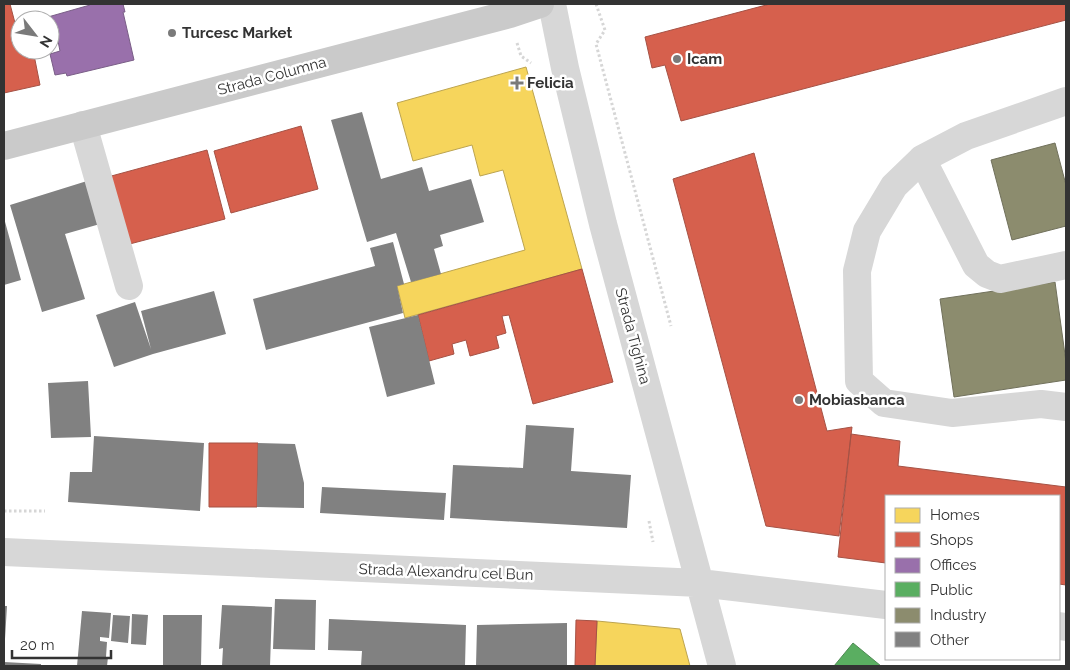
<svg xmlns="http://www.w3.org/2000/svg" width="1070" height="670" viewBox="0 0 1070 670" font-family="Raleway,sans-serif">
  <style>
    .homes { fill: #f6d55c; stroke: #bca450 }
    .shops { fill: #d6604d; stroke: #a55245 }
    .offices { fill: #9970ab; stroke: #7a5e87 }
    .public { fill: #5aae61; stroke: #4e8953 }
    .industry { fill: #8c8c6e; stroke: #71715c }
    .building { fill: #818181 }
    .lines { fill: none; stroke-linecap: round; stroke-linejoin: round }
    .path { stroke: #d6d6d6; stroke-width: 3; stroke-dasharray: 2.5 2.5; stroke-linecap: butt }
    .minor { stroke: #d7d7d7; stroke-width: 28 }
    .major { stroke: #cacaca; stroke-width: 28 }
    .poi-dot { fill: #7a7a7a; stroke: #fff; stroke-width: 2 }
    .labels { text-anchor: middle; stroke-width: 5; stroke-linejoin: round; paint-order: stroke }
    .poi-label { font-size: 15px; font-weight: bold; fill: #333; stroke: #fff; text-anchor: start }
    .street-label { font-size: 15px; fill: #333; stroke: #fff }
  </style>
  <rect width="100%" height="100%" fill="#fff"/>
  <path class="homes" d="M 526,67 L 582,269 L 405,318 L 397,286 L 525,250 L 503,170 L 480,176 L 472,145 L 413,161 L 397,103 Z
    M 597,621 L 680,629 L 690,666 L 595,666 Z"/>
  <path class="shops" d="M 4,4 L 10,4 L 20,42 L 20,50 L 33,50 L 40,85 L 4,93 Z
    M 770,4 L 1066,4 L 1066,20 L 681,121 L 665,65 L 652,68 L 645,37 Z
    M 301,126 L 318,189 L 231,213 L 214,151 Z
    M 207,150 L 225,219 L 122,246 L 104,178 Z
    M 754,153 L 827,431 L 852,427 L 839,536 L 766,526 L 673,179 Z
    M 582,269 L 613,382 L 533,404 L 509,315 L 502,316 L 506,333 L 496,336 L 499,348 L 470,356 L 466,340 L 452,344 L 454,354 L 429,361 L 418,315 Z
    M 851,434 L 900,441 L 898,466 L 1066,487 L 1066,585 L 1059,584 L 1059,496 L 886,496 L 886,563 L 838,557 Z
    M 209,443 L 258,443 L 257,507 L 209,507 Z
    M 576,620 L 597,621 L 595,666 L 575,666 Z"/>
  <path class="offices" d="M 90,4 L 123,4 L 125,12 L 123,12 L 134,60 L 67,76 L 66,73 L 55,75 L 50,54 L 60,51 L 57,36 L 50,38 L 50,20 L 41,19 L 90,5 Z"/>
  <path class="public" d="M 853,643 L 881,666 L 834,666 Z"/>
  <path class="industry" d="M 1055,143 L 1066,185 L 1066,226 L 1012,240 L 991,160 Z
    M 1055,282 L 1066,362 L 1066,380 L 954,397 L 940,299 Z"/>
  <path class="building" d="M 362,112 L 381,179 L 422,167 L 429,191 L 471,179 L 484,222 L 440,235 L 443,246 L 434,249 L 441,274 L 411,282 L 396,233 L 367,242 L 331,120 Z
    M 87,181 L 100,224 L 65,234 L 85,299 L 42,312 L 10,205 Z
    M 4,218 L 21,280 L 4,285 Z
    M 393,242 L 404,284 L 397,286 L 403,313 L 266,350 L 253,299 L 375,266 L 370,248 Z
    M 214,291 L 226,334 L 153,354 L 114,367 L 96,315 L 135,302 L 151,349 L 141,311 Z
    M 418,315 L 435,384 L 387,397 L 369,327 Z
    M 88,381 L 91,437 L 51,438 L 48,383 Z
    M 526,425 L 574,428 L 571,471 L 631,475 L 627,528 L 450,518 L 453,465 L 523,468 Z
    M 94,436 L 204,443 L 200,511 L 68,502 L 70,472 L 92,472 Z
    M 258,443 L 295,444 L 304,483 L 304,508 L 257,507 Z
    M 322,487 L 446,493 L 444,520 L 320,513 Z
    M 275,599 L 316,600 L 315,650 L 273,649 Z
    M 222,605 L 272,607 L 270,666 L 222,666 L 223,648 L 219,649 Z
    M 4,606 L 7,606 L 5,639 L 4,639 Z
    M 82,611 L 111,613 L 109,638 L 100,637 L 100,641 L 107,642 L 106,657 L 108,657 L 107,666 L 77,666 Z
    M 132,614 L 148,615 L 146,645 L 131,644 Z
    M 113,615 L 130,616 L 128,643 L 111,641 Z
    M 163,615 L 202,615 L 201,666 L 163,666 Z
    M 329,619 L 466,625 L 465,666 L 361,666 L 362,651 L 328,650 Z
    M 567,623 L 567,666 L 476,666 L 477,625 Z
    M 4,662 L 41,664 L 41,666 L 4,666 Z"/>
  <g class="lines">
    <path class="path" d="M 596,4 L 605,30 L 596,44 L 671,326
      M 517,43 L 521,56 L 531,63
      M 4,511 L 45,511
      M 649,521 L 653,542"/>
    <path class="minor" d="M 552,4 L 565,68 L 603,224 L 722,666
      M 1066,101 L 966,136 L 922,159 L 894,186 L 867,231 L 857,271 L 859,381 L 884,403 L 952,413 L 1041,404 L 1066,407
      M 83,125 L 129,286
      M 922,159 L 976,265 L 987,274 L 1000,279 L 1066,265
      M 4,552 L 700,583 L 886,605
      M 1059,626 L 1066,627"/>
    <path class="major" d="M 4,146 L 510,14 L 540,4"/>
  </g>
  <g class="poi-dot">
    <circle cx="172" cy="33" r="5"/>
    <circle cx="677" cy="59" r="5"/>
    <path d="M514.5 75.5h5v5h5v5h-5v5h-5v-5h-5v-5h5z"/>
    <circle cx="799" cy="400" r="5"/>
  </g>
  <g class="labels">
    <g class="poi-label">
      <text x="182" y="38">Turcesc Market</text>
      <text x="687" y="64">Icam</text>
      <text x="527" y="88">Felicia</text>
      <text x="809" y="405">Mobiasbanca</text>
    </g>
    <g class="street-label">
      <text transform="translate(272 76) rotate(-15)" y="5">Strada Columna</text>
      <text transform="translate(633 336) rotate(75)" y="5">Strada Tighina</text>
      <text transform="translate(446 572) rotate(2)" y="5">Strada Alexandru cel Bun</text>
    </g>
  </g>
  <rect width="1070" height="670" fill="none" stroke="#333333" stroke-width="10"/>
  <rect x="885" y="495" width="175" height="165" fill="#ffffff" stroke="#adadad"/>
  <rect x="895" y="508" width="25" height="15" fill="#f6d55c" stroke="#adadad"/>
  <text x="930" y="520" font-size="15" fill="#333333">Homes</text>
  <rect x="895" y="532" width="25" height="15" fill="#d6604d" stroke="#adadad"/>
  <text x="930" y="545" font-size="15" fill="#333333">Shops</text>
  <rect x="895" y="558" width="25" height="15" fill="#9970ab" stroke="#adadad"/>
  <text x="930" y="570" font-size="15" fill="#333333">Offices</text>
  <rect x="895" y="582" width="25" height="15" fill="#5aae61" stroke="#adadad"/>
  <text x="930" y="595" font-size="15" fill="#333333">Public</text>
  <rect x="895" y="608" width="25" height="15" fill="#8c8c6e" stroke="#adadad"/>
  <text x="930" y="620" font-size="15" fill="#333333">Industry</text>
  <rect x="895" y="632" width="25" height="15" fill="#818181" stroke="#adadad"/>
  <text x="930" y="645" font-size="15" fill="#333333">Other</text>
  <g transform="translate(35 35) rotate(121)"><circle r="24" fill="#ffffff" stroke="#adadad"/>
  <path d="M0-4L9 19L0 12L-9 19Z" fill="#7a7a7a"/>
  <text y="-8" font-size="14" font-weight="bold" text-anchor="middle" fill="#333333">N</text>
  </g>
  <path d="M12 650v8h99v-8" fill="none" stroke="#333333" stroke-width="2.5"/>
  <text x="20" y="650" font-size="15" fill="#333333" stroke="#ffffff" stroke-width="4" paint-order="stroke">20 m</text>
</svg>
